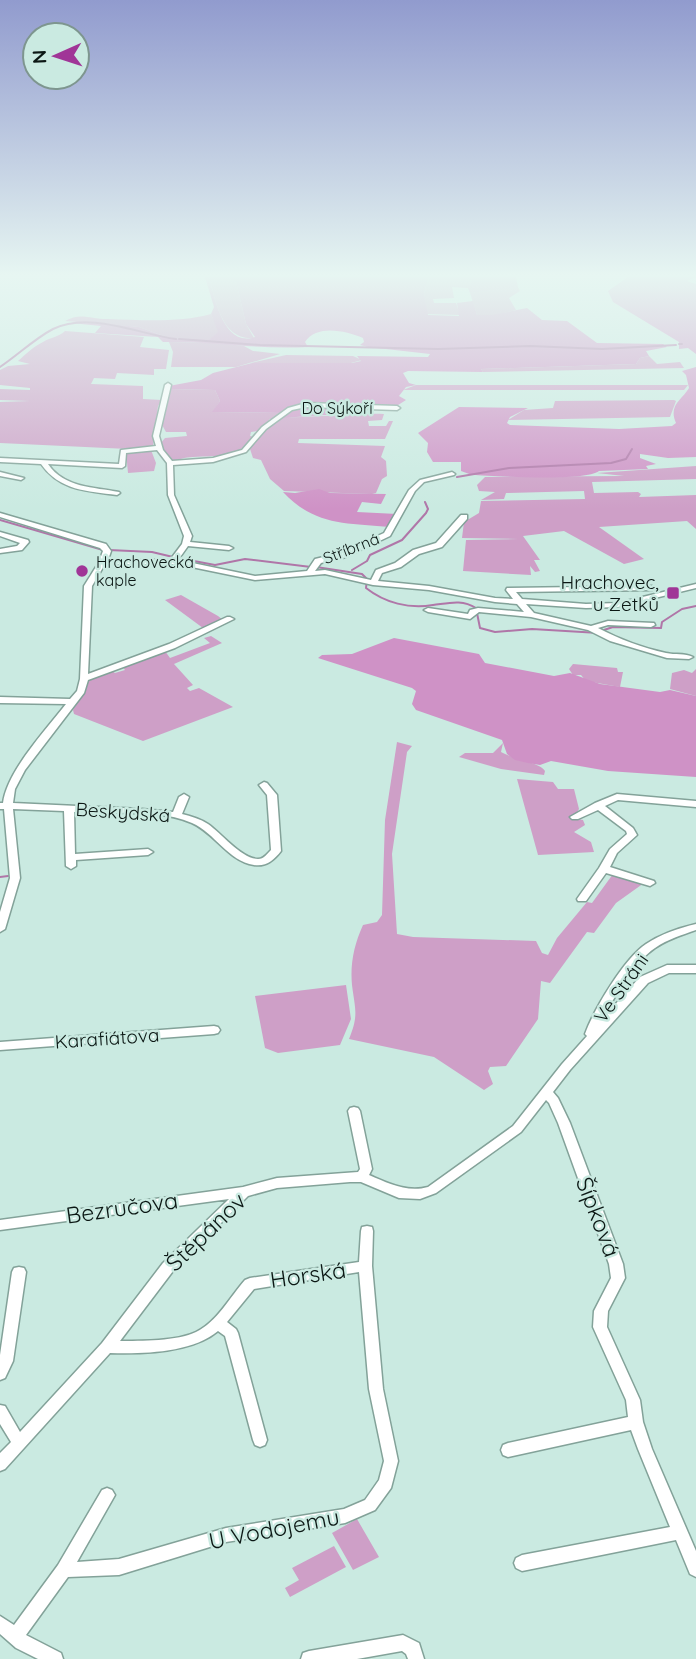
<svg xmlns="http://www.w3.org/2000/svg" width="696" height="1659" viewBox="0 0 696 1659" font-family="Quicksand,sans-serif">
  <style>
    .green { fill: #ce9fc7 }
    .forest { fill: #cf92c6 }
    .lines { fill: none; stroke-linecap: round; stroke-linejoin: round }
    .stream { stroke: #b076a8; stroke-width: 2 }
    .minor-casing { stroke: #83a299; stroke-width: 3 }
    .minor { fill: #fff; fill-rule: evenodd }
    .poi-dot { fill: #a03597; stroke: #caeae1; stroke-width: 2.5 }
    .labels { text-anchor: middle; stroke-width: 5; stroke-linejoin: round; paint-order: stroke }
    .far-street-label { font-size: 16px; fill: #0b1714; stroke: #caeae1 }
    .far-poi-label { font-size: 16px; fill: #0b1714; stroke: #caeae1; text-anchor: start }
    .poi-label { font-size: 19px; fill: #0b1714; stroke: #caeae1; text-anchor: end }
    .street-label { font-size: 19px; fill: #0b1714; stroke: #caeae1 }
    .near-street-label { font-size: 23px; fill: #0b1714; stroke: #caeae1 }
  </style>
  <rect width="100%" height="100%" fill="#caeae1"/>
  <path class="green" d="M 209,277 L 235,277 L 246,324 L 254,338 C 222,341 216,302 209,277 Z
    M 429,277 L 471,277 L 470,287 L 452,287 L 454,298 L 433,299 L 434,303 L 456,303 L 460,315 L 427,314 L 424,293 Z
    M 514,287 L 518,287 L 520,291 L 509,298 L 516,310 L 492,316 L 477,315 L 470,293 Z
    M 211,314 L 219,332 L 209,341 L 169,338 L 139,327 L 65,321 C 80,312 90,319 107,319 C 140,320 179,323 211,314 Z
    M 65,331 L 144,337 L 140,347 L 169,350 L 166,369 L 154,369 L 154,375 L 117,373 L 115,379 L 94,378 L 91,384 L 143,386 L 143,399 L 162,400 L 158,406 L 153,446 L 128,449 L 0,443 L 0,402 L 30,401 L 0,400 L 0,389 L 30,390 L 30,388 L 0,385 L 0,370 L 8,366 L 30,364 L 18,361 C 26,354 33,347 43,342 C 51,337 59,337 65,331 Z
    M 169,342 L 218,343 L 244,346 L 253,351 L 280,354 L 236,367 L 171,367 L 173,352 Z
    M 286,355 L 353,356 L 362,360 L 351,363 L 251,363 Z
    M 649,356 L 657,364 L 680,362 L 684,368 L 483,372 L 481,369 L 636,364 L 640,358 Z
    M 416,385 L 688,385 L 684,390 L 403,390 Z
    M 170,389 L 215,390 L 220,401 L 213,412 L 284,413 L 282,417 C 318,418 349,413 384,414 L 382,420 L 368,421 L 369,426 L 386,426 L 389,421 L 393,421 L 385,439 L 299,439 L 298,443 L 385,446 L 381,457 L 386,461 L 387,476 L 382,479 L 376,493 L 372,494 L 284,491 L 270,479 L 261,460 L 253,458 L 250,449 C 258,439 264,429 277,419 L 270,419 L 258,431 L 251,432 L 250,436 L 254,437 C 235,460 219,455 193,457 C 185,457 178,460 171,461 L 160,444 L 165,438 L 187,436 L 186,432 L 166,432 L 161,423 Z
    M 555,401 L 674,400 L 676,401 L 670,417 L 508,420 L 524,410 L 553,408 Z
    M 151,450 L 156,463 L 154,471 L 128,473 L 126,452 Z
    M 696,466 L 696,479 L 592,482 L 594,493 L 638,492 L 641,494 L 639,497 L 696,495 L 696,529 L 687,521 L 599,527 L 644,559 L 624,564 L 564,531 L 523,536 L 540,560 L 534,560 L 540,571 L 535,572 L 530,566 L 531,575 L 463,571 L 466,540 L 518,539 L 462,538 L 464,522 L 479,513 L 481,501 L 585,499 L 584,491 L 506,493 L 504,499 L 481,500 L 495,492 L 479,491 L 477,485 L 485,477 L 624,476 L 597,473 Z
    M 181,595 L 218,616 L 223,620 L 203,628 L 165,600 Z
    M 211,636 L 222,643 L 174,664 L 193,685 L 187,688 L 190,691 L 199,688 L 233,707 L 143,741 L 74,714 L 73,710 L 83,694 L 88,678 L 111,670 L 115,673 L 125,670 L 122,666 L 165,651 L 170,658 L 210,643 L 204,638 Z
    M 573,664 L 617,668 L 618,672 L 623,672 L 620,687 L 586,681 L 581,675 L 573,675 L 569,669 Z
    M 696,669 L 696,696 L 670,689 L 672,673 L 684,670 L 692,673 Z
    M 397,742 L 412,746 L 407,752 L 392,854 L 397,934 L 413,937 L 536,941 L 542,953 L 548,955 L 557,938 L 587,902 L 592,903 L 613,874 L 644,883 L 616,903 L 594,933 L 587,932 L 550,983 L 541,981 L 538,1019 L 506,1066 L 490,1067 L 488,1071 L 493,1084 L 484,1090 L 434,1057 L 349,1039 C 359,1015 355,1009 352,985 C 350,964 354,945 363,925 L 377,922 L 382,915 L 385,820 Z
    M 503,743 L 501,752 C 513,759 539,762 545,771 L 544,775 L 501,769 L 459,757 L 465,753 L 493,753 Z
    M 517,779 L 553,782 L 558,789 L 574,789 L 579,809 L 573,818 L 583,820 L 585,825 L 574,832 L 591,842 L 594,852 L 538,855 Z
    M 346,985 L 351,1019 L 340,1045 L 278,1053 L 265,1048 L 255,996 Z
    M 357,1519 L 379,1557 L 353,1570 L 332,1533 Z
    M 334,1546 L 346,1567 L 290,1597 L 285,1588 L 299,1580 L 292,1568 Z"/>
  <path class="forest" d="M 205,277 L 209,277 C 215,299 224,348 255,337 L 246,324 L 235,277 L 429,277 L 424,293 L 428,315 L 459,316 L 457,303 L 473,301 L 477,315 L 492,315 L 527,308 L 542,320 L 567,321 L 597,343 L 663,344 L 667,347 L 646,351 L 649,356 L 640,358 L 636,364 L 481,369 L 483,372 L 408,371 L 403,373 L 409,383 L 416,385 L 406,387 L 399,396 L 406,400 L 395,407 L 343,407 L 326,415 L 281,418 L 283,413 L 212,412 L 220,401 L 215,390 L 169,389 L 169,386 L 201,380 L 213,373 L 252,363 L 352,363 L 361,361 L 357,356 L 428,357 L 430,354 L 368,347 L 360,345 L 364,342 L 363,338 C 346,331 317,324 305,342 L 308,347 C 259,350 212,341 163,342 L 158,337 L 95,333 L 101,326 L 71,323 L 79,321 L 139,327 L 169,338 L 209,340 L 218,332 L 211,314 L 214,307 Z
    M 471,277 L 516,277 L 518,287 L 470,293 L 468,288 L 452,287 L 470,287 Z
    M 628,277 L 696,277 L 687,281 L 696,284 L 696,354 L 688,348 L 679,349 L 679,342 L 613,302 L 608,291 Z
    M 696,367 L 696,457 L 668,458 L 640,454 L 640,458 L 656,464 L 646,466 L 648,469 L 599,471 C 584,482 494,476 472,475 L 461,471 L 461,462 L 433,462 L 427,452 L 428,443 L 418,433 L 459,407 L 528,408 L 510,417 L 507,423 L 510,425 L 619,429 L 672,426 L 676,423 C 668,405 682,400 689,388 L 686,375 L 682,371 Z
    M 319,489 L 330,493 L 386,494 L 381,504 L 362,502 L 357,512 L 397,514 L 390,527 C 346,523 315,526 283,492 L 295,493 Z
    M 394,638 L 479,654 L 485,663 L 554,676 L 570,673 L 600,684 L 660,692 L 670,690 L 696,696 L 696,777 L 608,771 L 551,761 L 540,765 L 528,763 L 515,760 L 507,754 L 502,740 L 416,710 L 412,704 L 416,691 L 412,688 L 318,658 L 322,655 L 352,654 Z"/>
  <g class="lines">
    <path class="stream" d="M 179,339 L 260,345 L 438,349 L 530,346 L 602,349 L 676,345
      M 679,344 L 682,344
      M 0,367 C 18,355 34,339 53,329 C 90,311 138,334 176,339
      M 457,477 L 509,468 L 611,463 L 626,459 L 632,449
      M 0,520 L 103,550
      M 109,550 L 152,552 L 173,557
      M 178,558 L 215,565 L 245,559 L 311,567
      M 316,567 L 362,574 L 367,579 L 366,588 C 385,603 409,609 433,605 C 449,603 462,599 476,608
      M 352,570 L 367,561 L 370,555 L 402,540 L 426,513 L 428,509 L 425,502
      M 477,613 L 480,628 L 495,632 L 532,629 L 599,633
      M 604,630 L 613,627 L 661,628 L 662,622 L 682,609 L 696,606
      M 0,877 L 8,876"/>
    <g class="minor-casing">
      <path id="minor" d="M 168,383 L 171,385 L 159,436 L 163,450 L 172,461 L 213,458 L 242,450 L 262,427 L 288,408 L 306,403 L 397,406 L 400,408 L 397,410 L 306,407 L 292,410 L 266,429 L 246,452 L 213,462 L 173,465 L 174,495 L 192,536 L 190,542 L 229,546 L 233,548 L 229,550 L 188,546 L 178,560 L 255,576 L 307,571 L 315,559 L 340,553 L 384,533 L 409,490 L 420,480 L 452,472 L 455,474 L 454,475 L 424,482 L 415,491 L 390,536 L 346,557 L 321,563 L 315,571 L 325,570 L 371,580 L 376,570 L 395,563 L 413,550 L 436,543 L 461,515 L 467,515 L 467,519 L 442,547 L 419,554 L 401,567 L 382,573 L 378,581 L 429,586 L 495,598 L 513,599 L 506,590 L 507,588 L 652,586 L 656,588 L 652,590 L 516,592 L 522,599 L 586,604 L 618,603 L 696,584 L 696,588 L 618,607 L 586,608 L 526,604 L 534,613 L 591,626 L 608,621 L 654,623 L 655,625 L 651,627 L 608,625 L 598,628 C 619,639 643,648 666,653 C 675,655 685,653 693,657 L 689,659 L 667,658 L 610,641 L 588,630 L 531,617 L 479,612 L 470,619 L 428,612 L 424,610 L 428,608 L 468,614 L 470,610 L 478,608 L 524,612 L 517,604 L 495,602 L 429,590 L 373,585 L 325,574 L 255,580 L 177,564 L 105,564 L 92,586 L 88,674 L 169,644 L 227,617 L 230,617 L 234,619 L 175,648 L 88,680 L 84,693 L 25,770 L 15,789 L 13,803 L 142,809 L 173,812 L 179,797 L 184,794 L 189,797 L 182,814 C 191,816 200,819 208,824 C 221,833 242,859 258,859 C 264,859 267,854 271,850 L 267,795 L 259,785 L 264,782 L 267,783 L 277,795 L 281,851 C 274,860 266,867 254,865 C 228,861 215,833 192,823 C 156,808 112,815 74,812 L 75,854 L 148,849 L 153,852 L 148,855 L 76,860 L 76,866 L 71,869 L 66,866 L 64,811 L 13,809 L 20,878 L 5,929 L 0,932 L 0,912 L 10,878 L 4,809 L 0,809 L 0,803 L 3,803 C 7,771 46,730 66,704 L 0,703 L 0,697 L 70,699 L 77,691 L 80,679 L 84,586 L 99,562 L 103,551 L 100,548 L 0,517 L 0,513 L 106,544 L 111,551 L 108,560 L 170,560 L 182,544 L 184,536 L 168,495 L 167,463 L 157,450 L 126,453 L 125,466 L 122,468 L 48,464 C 64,488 94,487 119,492 L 120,493 L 117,495 C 87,491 60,491 41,464 L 0,462 L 0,458 L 119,464 L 121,450 L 156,446 L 153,436 L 165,385 Z
        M 0,472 L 24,478 L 21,480 L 0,476 Z
        M 0,532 L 28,540 L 29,542 L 22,550 L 0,553 L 0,549 L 17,546 L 20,543 L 0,536 Z
        M 617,794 L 696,801 L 696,807 L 618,800 L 605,806 L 633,828 L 637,835 L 617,853 L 610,867 L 654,881 L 655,883 L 650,886 L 606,873 L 586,901 L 578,901 L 577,899 L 599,868 L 610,849 L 627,834 L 626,831 L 598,810 L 578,819 L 572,819 L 570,817 L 595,803 Z
        M 696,924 L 696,930 C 682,935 668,939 655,948 C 634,962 615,996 603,1018 L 640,977 L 667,965 L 696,965 L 696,973 L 669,973 L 648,983 L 570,1070 L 553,1092 L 558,1098 L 570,1123 L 623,1264 L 625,1278 L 608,1311 L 607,1327 L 640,1400 L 643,1422 L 652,1449 L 696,1551 L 696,1577 L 690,1574 L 676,1540 L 522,1571 L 516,1568 L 514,1563 L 516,1558 L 522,1555 L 670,1527 L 638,1449 L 631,1430 L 508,1457 L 503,1455 L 501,1450 L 503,1445 L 508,1443 L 628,1417 L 626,1400 L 593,1327 L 594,1311 L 611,1278 L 609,1264 L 558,1123 L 549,1103 L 546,1100 L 521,1132 L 436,1193 L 420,1199 L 399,1198 L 361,1182 L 350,1182 L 277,1188 L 248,1196 L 173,1271 L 120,1341 C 140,1341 178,1341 196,1332 C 217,1322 230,1297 245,1280 L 250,1278 L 359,1262 L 361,1231 L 362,1227 L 367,1226 L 372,1227 L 373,1231 L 372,1266 L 383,1389 L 398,1461 L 391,1488 L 375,1510 L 345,1523 L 226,1542 L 119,1575 L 68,1577 L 26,1635 L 61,1653 L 63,1659 L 38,1659 L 16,1648 L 0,1634 L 0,1616 L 14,1625 L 58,1565 L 102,1490 L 107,1488 L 112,1490 L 115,1495 L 77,1562 L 119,1559 L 226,1528 L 344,1509 L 365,1500 L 379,1480 L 384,1461 L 369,1389 L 359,1272 L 254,1289 L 227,1322 L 236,1329 L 238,1333 L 267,1440 L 265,1445 L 260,1447 L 255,1445 L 253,1440 L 225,1336 L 218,1331 C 192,1353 143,1354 110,1353 L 5,1469 L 0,1471 L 0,1453 L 11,1442 L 0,1424 L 0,1405 L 5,1406 L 20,1432 L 102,1343 L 163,1263 L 229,1199 L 0,1230 L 0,1220 L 243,1187 L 277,1178 L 358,1172 L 360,1169 L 348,1111 L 350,1108 L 354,1107 L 358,1108 L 360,1111 L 372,1169 L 369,1175 C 388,1183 407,1193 428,1187 L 513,1126 L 562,1064 L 587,1036 L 585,1034 C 594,1009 624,959 646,944 C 661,934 679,928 696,924 Z
        M 214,1026 L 218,1027 L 220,1030 L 218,1033 L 214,1034 L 0,1050 L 0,1042 Z
        M 19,1267 L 24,1268 L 26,1272 L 13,1361 L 5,1378 L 0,1380 L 0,1355 L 12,1272 L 14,1268 Z
        M 403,1635 L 419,1643 L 424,1659 L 408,1659 L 406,1654 L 402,1651 L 357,1659 L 301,1659 L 303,1653 L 309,1651 Z"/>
    </g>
    <use href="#minor" class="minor"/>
  </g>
  <linearGradient id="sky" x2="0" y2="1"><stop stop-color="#919bce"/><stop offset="0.54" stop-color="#e7f6f2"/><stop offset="1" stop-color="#e7f6f2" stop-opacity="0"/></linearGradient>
  <rect width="696" height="509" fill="url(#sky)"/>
  <g class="poi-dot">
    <circle cx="82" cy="571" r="7"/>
    <rect x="666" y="586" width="14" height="14" rx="3.5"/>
  </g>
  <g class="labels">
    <g class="far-street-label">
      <text x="337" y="414">Do Sýkoří</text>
      <text transform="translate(351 548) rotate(-21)" y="6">Stříbrná</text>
    </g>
    <g class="far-poi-label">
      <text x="96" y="568">Hrachovecká<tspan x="96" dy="18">kaple</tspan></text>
    </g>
    <g class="poi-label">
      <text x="659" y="589">Hrachovec,<tspan x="659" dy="22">u Zetků</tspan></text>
    </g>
    <g class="street-label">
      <text transform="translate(123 812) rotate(4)" y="7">Beskydská</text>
      <text transform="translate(621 988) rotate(-55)" y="7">Ve Stráni</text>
      <text transform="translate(107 1038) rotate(-4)" y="7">Karafiátova</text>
    </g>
    <g class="near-street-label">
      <text transform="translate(122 1208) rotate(-8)" y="8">Bezručova</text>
      <text transform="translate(598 1217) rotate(69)" y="8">Šípková</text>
      <text transform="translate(206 1232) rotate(-44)" y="8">Štěpánov</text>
      <text transform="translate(308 1275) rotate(-8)" y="8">Horská</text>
      <text transform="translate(274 1529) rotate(-11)" y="8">U Vodojemu</text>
    </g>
  </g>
  <g transform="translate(56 56) rotate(267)"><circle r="33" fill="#caeae1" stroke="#7e968f" stroke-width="2"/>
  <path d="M0-5L12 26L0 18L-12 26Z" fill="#a03597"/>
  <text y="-10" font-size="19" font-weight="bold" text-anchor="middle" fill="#0b1714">N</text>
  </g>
</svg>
